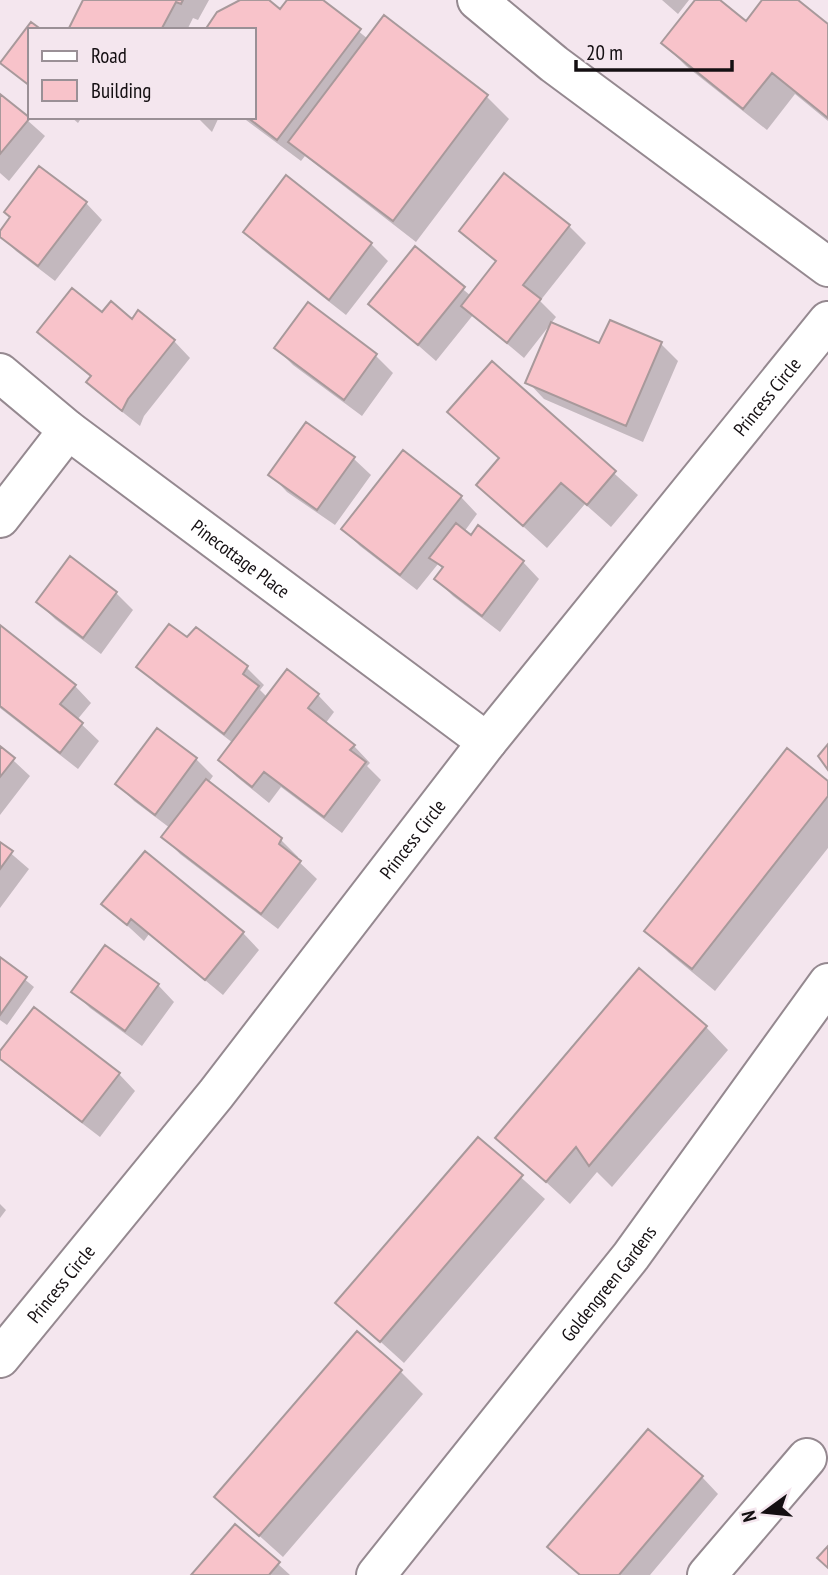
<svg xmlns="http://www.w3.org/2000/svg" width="828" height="1575" viewBox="0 0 828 1575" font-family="'PT Sans Narrow',sans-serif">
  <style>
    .shadow { fill: #0003 }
    .building { fill: #f8c3ca; stroke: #a8999b; stroke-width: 2 }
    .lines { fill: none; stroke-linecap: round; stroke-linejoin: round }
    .minor-casing { stroke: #958990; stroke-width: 42 }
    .minor { stroke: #fff; stroke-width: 38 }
    .labels { text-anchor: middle; stroke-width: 5; stroke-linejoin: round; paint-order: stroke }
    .street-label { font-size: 19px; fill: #140f12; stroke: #f4e6ee }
  </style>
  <rect width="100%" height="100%" fill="#f4e6ee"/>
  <path class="shadow" d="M 85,0 L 209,0 L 198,20 L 193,18 L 187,30 L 70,30 Z
    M 243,0 L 266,0 L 281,11 L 289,0 L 320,0 L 368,39 L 486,96 L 509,119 L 416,242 L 305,156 L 301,161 L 242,117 L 254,117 L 254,30 Z
    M 662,0 L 689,0 L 678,14 Z
    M 698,0 L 718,0 L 746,23 L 764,0 L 796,0 L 828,26 L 828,121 L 795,94 L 767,130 L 686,66 L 663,43 Z
    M 0,96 L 45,136 L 9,181 L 0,173 Z
    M 71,117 L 82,117 L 78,123 Z
    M 197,117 L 219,117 L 212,132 Z
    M 86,203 L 102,220 L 55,281 L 16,251 L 0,235 Z
    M 569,226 L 586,243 L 540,301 L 556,317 L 524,358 L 473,315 L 436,361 L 371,304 L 415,249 L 471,296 L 497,263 L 461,231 Z
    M 245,232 L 371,244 L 388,261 L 346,315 L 262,249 Z
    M 308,304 L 376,356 L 393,373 L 362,416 L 293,365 L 276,348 Z
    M 102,314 L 132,321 L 174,341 L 190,358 L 144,416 L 140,426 L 105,398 L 88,382 L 92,378 L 39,332 Z
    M 661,344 L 678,361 L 643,442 L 544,399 L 528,382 L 600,345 Z
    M 492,363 L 638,495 L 611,527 L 585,504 L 547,548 L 478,485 L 500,459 Z
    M 354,459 L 371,475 L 335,525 L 287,492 L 271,475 Z
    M 461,497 L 477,514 L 464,532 L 523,562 L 539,579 L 500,632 L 453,596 L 436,579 L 443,569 L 438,564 L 417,590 L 360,546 L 343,529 Z
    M 70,559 L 116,593 L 133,610 L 101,654 L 55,619 L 38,602 Z
    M 0,627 L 75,686 L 91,703 L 77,720 L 99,741 L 78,769 L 0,708 Z
    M 188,640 L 247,668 L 264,685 L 260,690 L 268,698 L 318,695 L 334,712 L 325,724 L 354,746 L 370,763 L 367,766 L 381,780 L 342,833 L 281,787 L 269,803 L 237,777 L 220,760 L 233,743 L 156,684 L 139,667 Z
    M 157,730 L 196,759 L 213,776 L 208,783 L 281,840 L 298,857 L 296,859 L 317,879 L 278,929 L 180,854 L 164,837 L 170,828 L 134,801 L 117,784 Z
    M 0,748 L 30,776 L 0,815 Z
    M 828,784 L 828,848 L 715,991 L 669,953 L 646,931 Z
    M 0,844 L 29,869 L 0,908 Z
    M 104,904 L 243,933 L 259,950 L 223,995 L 149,934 L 144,941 Z
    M 0,959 L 34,987 L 7,1025 L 0,1020 Z
    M 158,985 L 174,1002 L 142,1046 L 90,1008 L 74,992 Z
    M 706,1027 L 728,1050 L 612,1187 L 597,1172 L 570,1204 L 498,1138 Z
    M 0,1054 L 119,1074 L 135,1091 L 100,1137 L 15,1072 L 0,1057 Z
    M 478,1139 L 545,1199 L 404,1363 L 338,1303 Z
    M 0,1204 L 6,1210 L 0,1218 Z
    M 400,1371 L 423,1394 L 283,1557 L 216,1497 Z
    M 702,1477 L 718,1494 L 650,1575 L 580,1575 L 567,1564 Z
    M 278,1564 L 290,1575 L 193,1575 Z"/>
  <path class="building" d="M 83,0 L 183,0 L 181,4 L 176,2 L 161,30 L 68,30 Z
    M 240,0 L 269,0 L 280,9 L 287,0 L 323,0 L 361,29 L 277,140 L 247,117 L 254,117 L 254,30 L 205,30 L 217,12 Z
    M 695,0 L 720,0 L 746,21 L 762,0 L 798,0 L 828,24 L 828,118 L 772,73 L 743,109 L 661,43 Z
    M 384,15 L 488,95 L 393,221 L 288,142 Z
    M 31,22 L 42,30 L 30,30 L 30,86 L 0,63 Z
    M 0,94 L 30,118 L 0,154 Z
    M 39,166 L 87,202 L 38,266 L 0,237 L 0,231 L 10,217 L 4,212 Z
    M 504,173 L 570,225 L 523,285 L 541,299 L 507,343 L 461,306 L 496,261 L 459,231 Z
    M 286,175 L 372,243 L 329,300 L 243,232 Z
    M 415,246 L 465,287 L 418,345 L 368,304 Z
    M 72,288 L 102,312 L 111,301 L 132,319 L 138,310 L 175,340 L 128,399 L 122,411 L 86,382 L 91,376 L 37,332 Z
    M 308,302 L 377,354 L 344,400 L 274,348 Z
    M 610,320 L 662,342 L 626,426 L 525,383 L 551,322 L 599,343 Z
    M 492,361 L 616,471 L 587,505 L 561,483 L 523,526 L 476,485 L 499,458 L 447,412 Z
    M 306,422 L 355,457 L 317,510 L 268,475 Z
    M 403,450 L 462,496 L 400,575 L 341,529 Z
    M 456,523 L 471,535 L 478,525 L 524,561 L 482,616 L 434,579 L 443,567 L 429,558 Z
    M 70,556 L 117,592 L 83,638 L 36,602 Z
    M 169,624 L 187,637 L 196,627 L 248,666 L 243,674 L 259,686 L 224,734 L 136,667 Z
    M 0,625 L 76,685 L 60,704 L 83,723 L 60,753 L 0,706 Z
    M 287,669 L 319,694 L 308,708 L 355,745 L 350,750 L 366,762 L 324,817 L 264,772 L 252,787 L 218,760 Z
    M 157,728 L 197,758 L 155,815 L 115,784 Z
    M 828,744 L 828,770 L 818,756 Z
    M 0,746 L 15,758 L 0,777 Z
    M 787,748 L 828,781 L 828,796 L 692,969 L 644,931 Z
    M 206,779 L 282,838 L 279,844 L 301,861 L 261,914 L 161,837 Z
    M 0,842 L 13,851 L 0,869 Z
    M 145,851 L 244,932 L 205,980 L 131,919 L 127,925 L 101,904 Z
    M 105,945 L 159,984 L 125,1031 L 71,992 Z
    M 0,957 L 27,977 L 0,1015 Z
    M 639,968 L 707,1026 L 589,1166 L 576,1147 L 546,1182 L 495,1138 Z
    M 34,1007 L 120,1073 L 82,1122 L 0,1059 L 0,1051 Z
    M 478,1137 L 523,1175 L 380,1342 L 335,1303 Z
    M 357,1331 L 402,1370 L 259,1536 L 214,1497 Z
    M 648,1429 L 703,1476 L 619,1575 L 580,1575 L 547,1547 Z
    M 235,1524 L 280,1562 L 269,1575 L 191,1575 Z
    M 828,1546 L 828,1568 L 817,1558 Z"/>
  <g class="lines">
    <g class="minor-casing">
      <g id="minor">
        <path d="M 477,0 L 554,64 L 828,267"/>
        <path id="s1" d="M 0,373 L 68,430 L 487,742"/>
        <path d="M 0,518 L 68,430"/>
        <path id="s2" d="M 0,1358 L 216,1094 L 487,742 L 828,321"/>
        <path id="s3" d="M 376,1575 L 631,1256 L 828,983"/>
        <path d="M 707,1575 L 807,1458"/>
      </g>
    </g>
    <use href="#minor" class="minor"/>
  </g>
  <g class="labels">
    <g class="street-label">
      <text dy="7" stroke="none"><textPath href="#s2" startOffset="1230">Princess Circle</textPath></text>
      <text dy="7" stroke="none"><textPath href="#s1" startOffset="304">Pinecottage Place</textPath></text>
      <text dy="7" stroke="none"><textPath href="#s2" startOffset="663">Princess Circle</textPath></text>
      <text dy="7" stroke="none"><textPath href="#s2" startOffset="96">Princess Circle</textPath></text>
      <text dy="7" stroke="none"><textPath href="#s3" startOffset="373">Goldengreen Gardens</textPath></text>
    </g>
  </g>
  <rect x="28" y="28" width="228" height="91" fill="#f4e6ee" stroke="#9a9096" stroke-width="2"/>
  <rect x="42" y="51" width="35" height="10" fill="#ffffff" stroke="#9a9096" stroke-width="2"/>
  <text x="91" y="63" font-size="21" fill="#140f12">Road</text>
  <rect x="42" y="80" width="35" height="21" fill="#f8c3ca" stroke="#9a9096" stroke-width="2"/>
  <text x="91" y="98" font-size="21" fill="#140f12">Building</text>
  <g transform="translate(765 1512) rotate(255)" stroke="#f4e6ee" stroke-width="5" paint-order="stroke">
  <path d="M0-5L12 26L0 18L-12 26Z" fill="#140f12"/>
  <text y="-10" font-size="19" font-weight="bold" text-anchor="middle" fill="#140f12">N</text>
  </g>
  <path d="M576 60v10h156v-10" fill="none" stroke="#140f12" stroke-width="3.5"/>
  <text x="586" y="60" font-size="21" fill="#140f12" stroke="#f4e6ee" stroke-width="5" paint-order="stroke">20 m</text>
</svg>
